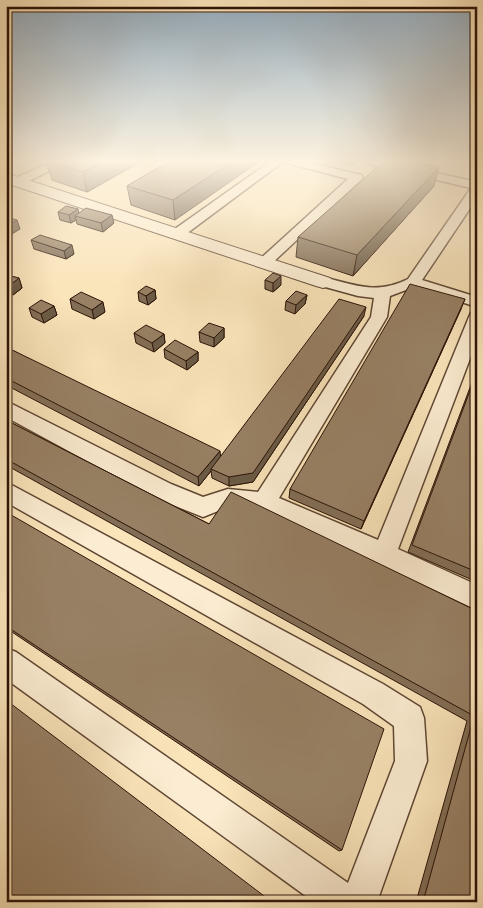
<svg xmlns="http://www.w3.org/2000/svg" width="483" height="908" viewBox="0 0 483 908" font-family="'Old Standard TT',serif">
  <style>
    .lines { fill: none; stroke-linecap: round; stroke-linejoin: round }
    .lane-casing { stroke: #5f4734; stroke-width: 3 }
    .street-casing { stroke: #5f4734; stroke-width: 2 }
    .lane { fill: #fcedd2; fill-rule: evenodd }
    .street { fill: #fcedd2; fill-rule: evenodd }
    .wall { fill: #826e56; stroke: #2b1307 }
    .shaded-wall { fill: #6a5a46; stroke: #2b1307 }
    .building { fill: #978064; stroke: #2b1307 }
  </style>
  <rect width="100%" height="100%" fill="#fae4ba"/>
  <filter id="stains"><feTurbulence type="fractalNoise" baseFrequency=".004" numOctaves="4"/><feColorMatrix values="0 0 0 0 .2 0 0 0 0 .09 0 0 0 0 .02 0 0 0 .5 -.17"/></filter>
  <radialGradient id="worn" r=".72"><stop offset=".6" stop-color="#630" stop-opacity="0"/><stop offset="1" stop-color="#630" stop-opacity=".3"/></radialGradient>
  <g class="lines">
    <g class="lane-casing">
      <path id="lane" d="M 54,161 L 69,161 L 21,185 L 13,185 L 11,182 L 13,179 Z
        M 271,161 L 284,161 L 182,237 L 172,237 L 170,234 L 172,231 Z
        M 286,161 L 303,161 L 361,175 L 363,178 L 269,266 L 259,266 L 257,263 L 259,260 L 348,179 L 287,163 Z
        M 368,161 L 382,161 L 477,182 L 477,198 L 422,280 L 477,297 L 477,307 L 414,287 L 390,296 L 387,317 L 279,498 L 378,540 L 469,317 L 471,313 L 477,312 L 477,340 L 398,549 L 477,585 L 477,610 L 375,562 L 262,511 L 228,507 L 203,517 L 155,498 L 6,417 L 6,401 L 171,484 L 203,497 L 228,489 L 258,492 L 371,317 L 374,298 L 358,296 L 318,285 L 315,282 L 318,279 L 323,277 C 355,285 376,295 408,279 L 471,188 L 369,164 Z
        M 6,482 L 383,684 L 420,707 L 424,718 L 427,761 L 377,902 L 314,902 L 6,679 L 6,648 L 16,652 L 348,883 L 395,761 L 394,726 L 363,704 L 6,502 Z"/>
    </g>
    <g class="street-casing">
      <path id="street" d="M 6,173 L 330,278 L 333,282 L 330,286 L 323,288 L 316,286 L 6,183 Z"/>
    </g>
    <use href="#lane" class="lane"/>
    <use href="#street" class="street"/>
  </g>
  <path class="wall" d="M 46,161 L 142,161 L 87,192 L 52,180 Z
    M 170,161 L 175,220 L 131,205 L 127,186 Z
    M 332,161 L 357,161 L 352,165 Z
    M 434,186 L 353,276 L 296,257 L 298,237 Z
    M 58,212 L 79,213 L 114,223 L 103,232 L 77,224 L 76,220 L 71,223 L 60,220 Z
    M 31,240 L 74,254 L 66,259 L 34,249 Z
    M 6,275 L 19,278 L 22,288 L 13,295 L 6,293 Z
    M 265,280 L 281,285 L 273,292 L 265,289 Z
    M 155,290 L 156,299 L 148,305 L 139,301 L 138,292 Z
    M 307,295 L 305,304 L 295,314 L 285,310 L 286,301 Z
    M 70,299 L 105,312 L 94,319 L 72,309 Z
    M 54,306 L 57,315 L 44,323 L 32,317 L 29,308 Z
    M 461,309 L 361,529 L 289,498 L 290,489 Z
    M 364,316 L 253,482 L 229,486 L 212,478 L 211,471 L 199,486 L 6,385 L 6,347 L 220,457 Z
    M 224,328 L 224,338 L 214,347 L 200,342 L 199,332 Z
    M 134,333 L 164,334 L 165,343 L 154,352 L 136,343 Z
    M 164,349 L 198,352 L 198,361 L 187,370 L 165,358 Z
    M 477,369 L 477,582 L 408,552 Z
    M 6,420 L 209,524 L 477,611 L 477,902 L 416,902 L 467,721 L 6,465 Z
    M 6,512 L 342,850 L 339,851 L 6,628 Z"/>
  <path class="shaded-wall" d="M 105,161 L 142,161 L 87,192 L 83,172 Z
    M 233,161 L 260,161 L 175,220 L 173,200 Z
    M 353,161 L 357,161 L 352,165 Z
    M 439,167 L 434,186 L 353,276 L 357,255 Z
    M 78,209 L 80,217 L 75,216 L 76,220 L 71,223 L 69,215 Z
    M 112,215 L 114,223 L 103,232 L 101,223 Z
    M 17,220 L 20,229 L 7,237 L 6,234 L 6,227 Z
    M 72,245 L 74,254 L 66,259 L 64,251 Z
    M 281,276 L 281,285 L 273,292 L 273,283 Z
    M 19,278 L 22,288 L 13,295 L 9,286 Z
    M 155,290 L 156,299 L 148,305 L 146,296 Z
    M 307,295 L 305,304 L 295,314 L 296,305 Z
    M 465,299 L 461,309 L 361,529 L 364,521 Z
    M 103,302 L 105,312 L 94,319 L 92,310 Z
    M 54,306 L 57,315 L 44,323 L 41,314 Z
    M 366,307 L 364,316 L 253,482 L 229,486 L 229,477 Z
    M 224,328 L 224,338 L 214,347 L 214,338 Z
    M 164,334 L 165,343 L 154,352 L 152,343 Z
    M 198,352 L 198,361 L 187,370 L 186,361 Z
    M 220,451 L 221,460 L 211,469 L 211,471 L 199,486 L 198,477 Z"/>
  <path class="building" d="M 46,161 L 105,161 L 83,172 Z
    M 170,161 L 233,161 L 173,200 L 127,186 Z
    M 384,161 L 411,161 L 439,167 L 357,255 L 298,237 Z
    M 66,206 L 78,209 L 69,215 L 58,212 Z
    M 86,208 L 112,215 L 101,223 L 75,216 Z
    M 10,218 L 17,220 L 6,227 L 6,221 Z
    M 40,235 L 72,245 L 64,251 L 31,240 Z
    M 273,273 L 281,276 L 273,283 L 265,280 Z
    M 6,275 L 19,278 L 9,286 L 6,285 Z
    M 410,284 L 465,299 L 364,521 L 290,489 Z
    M 146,286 L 155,290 L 146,296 L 138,292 Z
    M 296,291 L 307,295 L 296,305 L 286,301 Z
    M 81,292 L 103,302 L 92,310 L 70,299 Z
    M 339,299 L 366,307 L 253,473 L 229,477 L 211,469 Z
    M 41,300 L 54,306 L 41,314 L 29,308 Z
    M 209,323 L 224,328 L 214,338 L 199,332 Z
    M 146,325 L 164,334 L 152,343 L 134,333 Z
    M 175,340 L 198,352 L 186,361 L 164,349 Z
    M 6,347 L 220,451 L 198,477 L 6,378 Z
    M 477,372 L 477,572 L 412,545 Z
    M 6,420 L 209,524 L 231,492 L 477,611 L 477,902 L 423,902 L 474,716 L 6,459 Z
    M 6,512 L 384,729 L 342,850 L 6,626 Z
    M 6,700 L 272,902 L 10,902 L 6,898 Z"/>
  <linearGradient id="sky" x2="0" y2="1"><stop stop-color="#93abbd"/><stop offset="0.56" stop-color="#fdf3e0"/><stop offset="1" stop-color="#fdf3e0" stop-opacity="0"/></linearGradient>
  <rect width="483" height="288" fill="url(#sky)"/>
  <rect width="483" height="908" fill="none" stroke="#fae4ba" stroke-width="25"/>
  <rect x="8" y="8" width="468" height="893" fill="none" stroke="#2b1307" stroke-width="2.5"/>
  <rect x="12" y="12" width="458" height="883" fill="none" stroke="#2b1307"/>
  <rect width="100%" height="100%" filter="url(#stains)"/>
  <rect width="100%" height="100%" fill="url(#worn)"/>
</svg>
